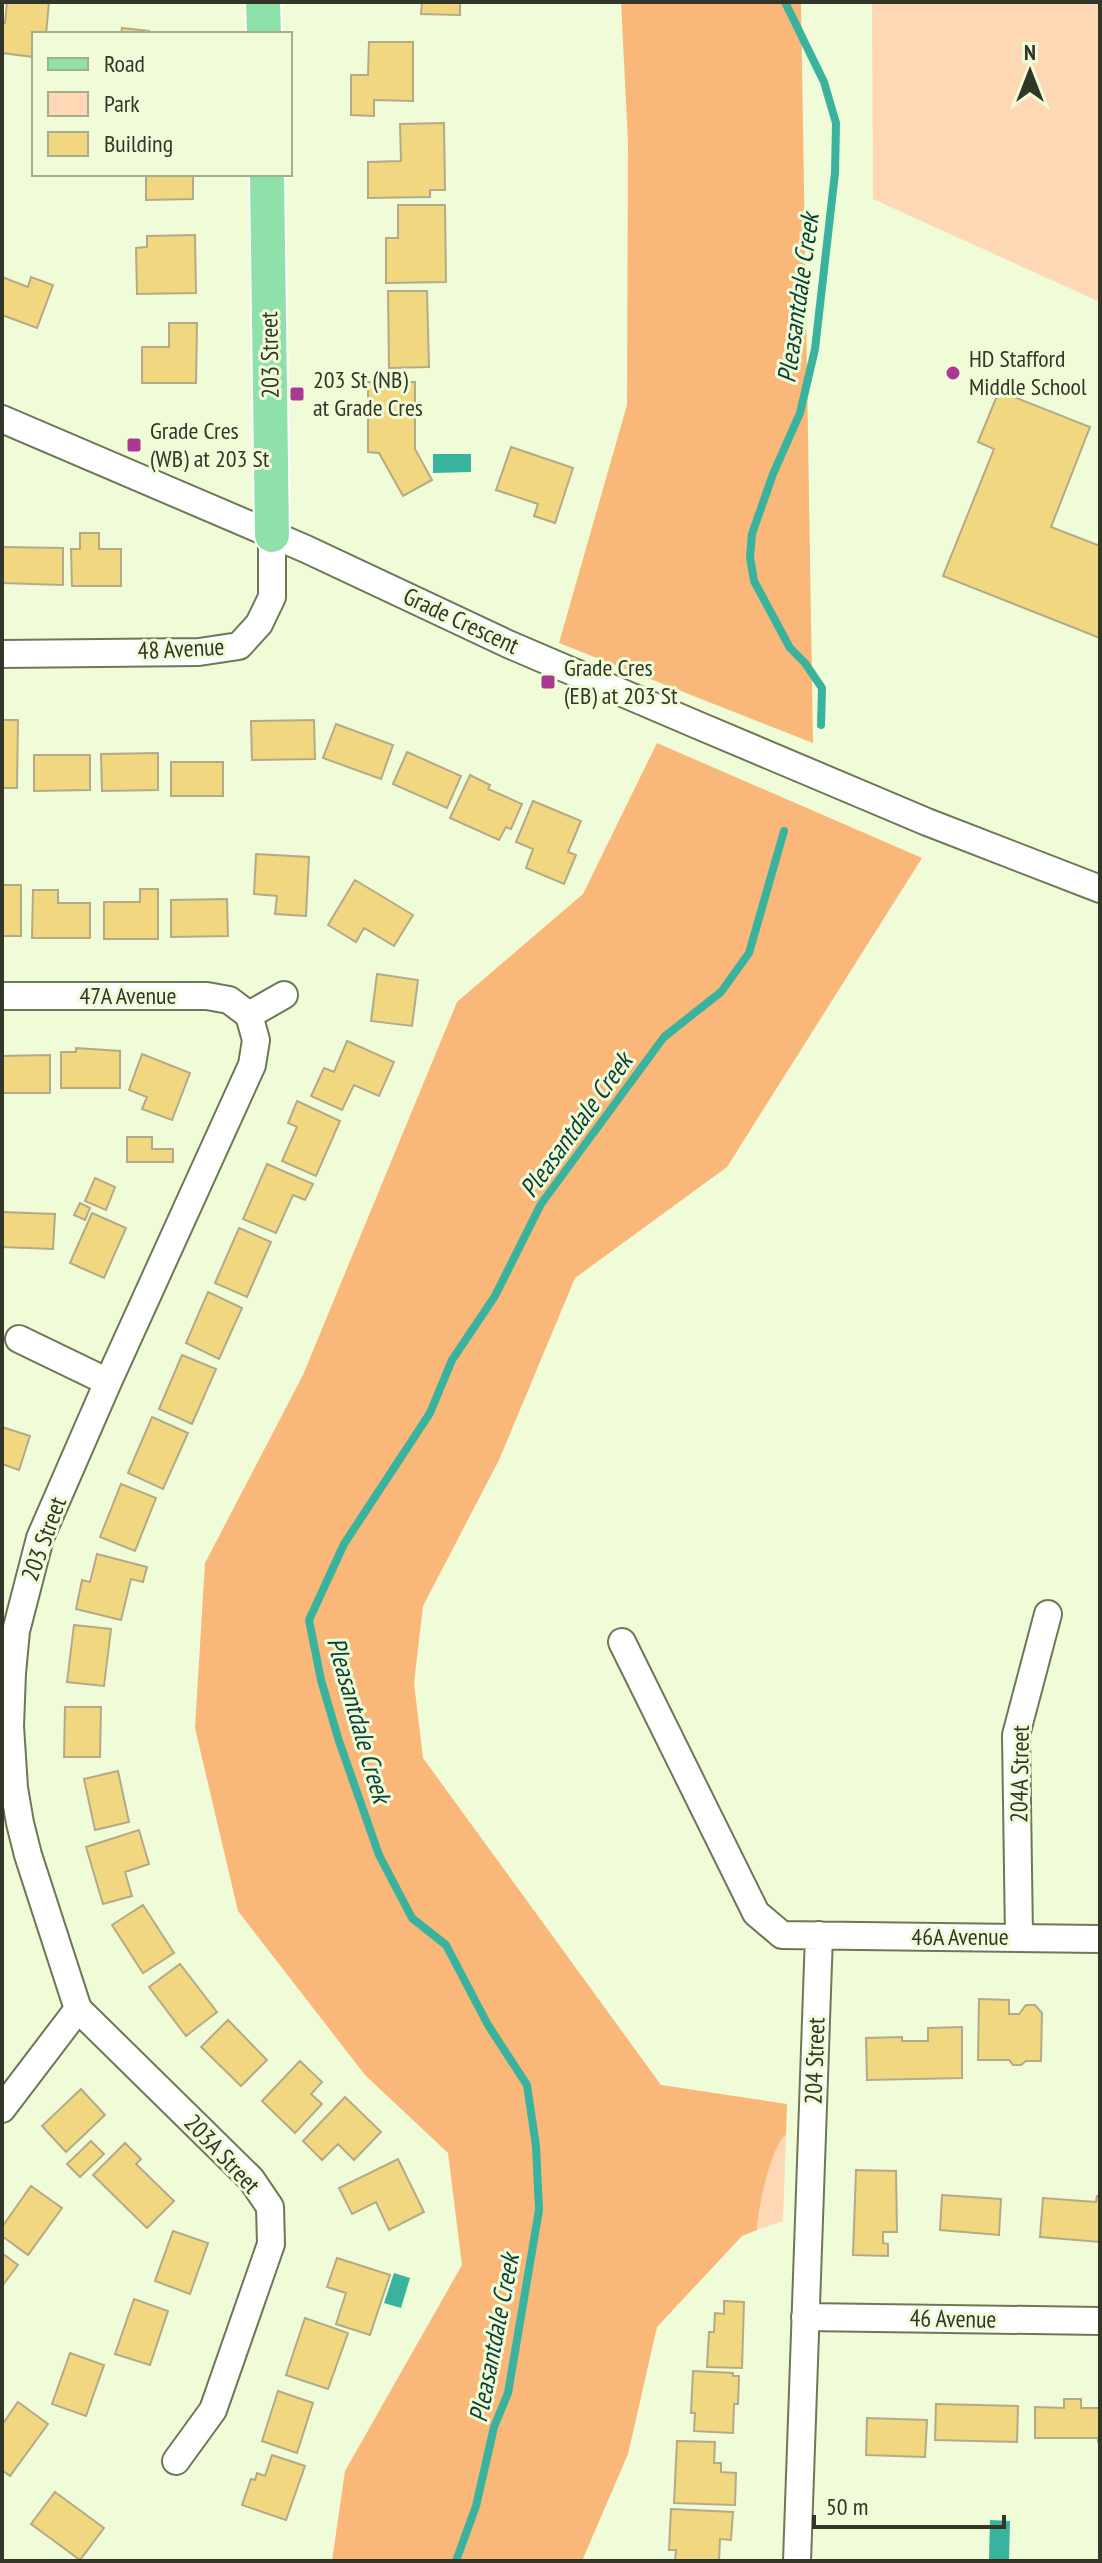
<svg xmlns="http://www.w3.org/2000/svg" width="1102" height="2563" viewBox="0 0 1102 2563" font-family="'PT Sans Narrow',sans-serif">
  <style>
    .green { fill: #fed7b4 }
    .forest { fill: #f9b779 }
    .water { fill: #39b39e }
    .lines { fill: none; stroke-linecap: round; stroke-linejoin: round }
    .stream { stroke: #39b39e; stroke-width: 8 }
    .building { fill: #f2d781; stroke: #b5aa87; stroke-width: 2 }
    .minor-casing { stroke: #6e7757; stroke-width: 30 }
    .major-casing { stroke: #fff; stroke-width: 38 }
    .minor { stroke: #fff; stroke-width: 26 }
    .major { stroke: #8fe1aa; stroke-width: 34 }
    .poi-dot { fill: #ab3994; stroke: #f0fbd7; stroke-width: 3 }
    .labels { text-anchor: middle; stroke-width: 6; stroke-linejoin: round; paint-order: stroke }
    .street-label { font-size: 24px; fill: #313628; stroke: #f0fbd7 }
    .poi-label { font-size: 24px; fill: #313628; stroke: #f0fbd7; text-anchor: start }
    .water-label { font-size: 26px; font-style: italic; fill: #083f36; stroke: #f0fbd7 }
  </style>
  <rect width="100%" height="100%" fill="#f0fbd7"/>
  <path class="green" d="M 872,2 L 1100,2 L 1100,302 L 873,199 Z
    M 786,2135 L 783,2221 L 757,2230 C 757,2211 772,2143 786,2135 Z"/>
  <path class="forest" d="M 621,2 L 801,2 L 813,743 L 559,643 L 627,405 L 628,142 Z
    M 657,743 L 922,858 L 727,1167 L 575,1278 L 499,1460 L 423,1606 L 414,1683 L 423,1758 L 661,2085 L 787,2104 L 786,2135 C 772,2143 757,2211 757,2230 L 742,2236 L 657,2327 L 628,2454 L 582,2561 L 332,2561 L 345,2471 L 462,2265 L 448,2153 L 365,2075 L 238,1911 L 195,1728 L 205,1563 L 303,1375 L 457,1002 L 583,894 Z"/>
  <path class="water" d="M 433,454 L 471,454 L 471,472 L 433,473 Z
    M 394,2273 L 410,2278 L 401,2308 L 384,2303 Z
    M 990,2520 L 1010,2521 L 1009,2560 L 989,2559 Z"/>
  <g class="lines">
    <path class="stream" d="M 785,2 L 824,82 L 836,123 L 835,173 L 815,349 L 800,413 L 773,474 L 752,534 L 750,557 L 754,581 L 790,648 L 805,663 L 822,688 L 821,725
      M 456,2561 L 476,2506 L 494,2427 L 508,2393 L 539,2210 L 536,2146 L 527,2085 L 488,2025 L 446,1945 L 412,1918 L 379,1855 L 339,1741 L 321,1680 L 309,1620 L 344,1544 L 430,1413 L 452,1360 L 495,1296 L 541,1204 L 664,1037 L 721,992 L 749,953 L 784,831"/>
  </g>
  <path class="building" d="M 7,2 L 49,2 L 46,34 L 34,34 L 34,57 L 2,53 L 2,23 L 5,23 Z
    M 422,2 L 460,2 L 460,15 L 421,14 Z
    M 122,28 L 149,31 L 149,34 L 121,34 Z
    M 369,42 L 413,42 L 413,101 L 374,100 L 374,116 L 351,115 L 351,75 L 368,75 Z
    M 444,123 L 445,190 L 430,190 L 430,197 L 368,198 L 368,162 L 401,161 L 400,124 Z
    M 146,174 L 193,174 L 193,199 L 146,200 Z
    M 398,205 L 445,205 L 446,282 L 386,283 L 386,238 L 398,238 Z
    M 195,235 L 196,293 L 137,294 L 136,248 L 147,247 L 147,236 Z
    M 2,277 L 28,287 L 31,277 L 53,285 L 37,328 L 2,315 Z
    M 388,291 L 427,291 L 429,367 L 389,368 Z
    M 169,323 L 197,323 L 196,383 L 142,383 L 142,347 L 169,347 Z
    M 368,382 L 415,382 L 415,449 L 432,480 L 403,496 L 379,453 L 368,452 Z
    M 999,391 L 1090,427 L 1051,527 L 1100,546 L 1100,638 L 943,576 L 994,449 L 978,442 Z
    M 511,447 L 573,468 L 555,523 L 534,516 L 538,504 L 496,490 Z
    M 80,533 L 99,533 L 99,549 L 121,549 L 121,586 L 72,586 L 71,549 L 80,549 Z
    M 2,547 L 63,548 L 63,585 L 2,583 Z
    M 2,720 L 18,720 L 17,788 L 2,788 Z
    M 314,720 L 315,759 L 252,760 L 251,721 Z
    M 336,724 L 393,745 L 381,779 L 323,758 Z
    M 407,752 L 461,776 L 447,808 L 393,784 Z
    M 158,753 L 158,790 L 102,791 L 101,754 Z
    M 34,755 L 90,755 L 90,790 L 34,791 Z
    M 171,762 L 223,762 L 223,796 L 171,796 Z
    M 470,775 L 490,785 L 488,789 L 522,804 L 511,829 L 506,827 L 499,840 L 450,818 Z
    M 533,801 L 581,821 L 568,852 L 576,855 L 564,884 L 526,868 L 533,849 L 516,842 Z
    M 256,854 L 309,857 L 306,916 L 275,914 L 277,896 L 254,894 Z
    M 355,880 L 413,915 L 394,946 L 364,928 L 356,942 L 328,925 Z
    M 2,885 L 21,885 L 21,936 L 2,936 Z
    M 140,889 L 158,889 L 158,939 L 104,939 L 104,902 L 140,902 Z
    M 33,890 L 58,890 L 58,903 L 90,903 L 90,938 L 32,938 Z
    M 227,899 L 228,936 L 171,937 L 171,900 Z
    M 377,974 L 418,980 L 412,1026 L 371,1021 Z
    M 347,1041 L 394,1062 L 379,1096 L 354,1085 L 342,1110 L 311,1096 L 324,1068 L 334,1072 Z
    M 76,1048 L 120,1051 L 120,1088 L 61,1088 L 61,1052 L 76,1052 Z
    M 142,1054 L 190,1073 L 172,1120 L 142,1109 L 147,1097 L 129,1090 Z
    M 50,1055 L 50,1093 L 2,1093 L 2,1056 Z
    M 297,1101 L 340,1121 L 316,1176 L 282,1161 L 297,1127 L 288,1123 Z
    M 127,1137 L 152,1137 L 152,1149 L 173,1149 L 173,1162 L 127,1162 Z
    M 267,1164 L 313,1184 L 305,1200 L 293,1195 L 276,1233 L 243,1219 Z
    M 95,1178 L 115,1187 L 106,1210 L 85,1201 Z
    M 80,1203 L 90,1208 L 85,1220 L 74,1215 Z
    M 2,1212 L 55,1214 L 53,1249 L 2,1247 Z
    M 92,1213 L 126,1228 L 104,1278 L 70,1263 Z
    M 239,1228 L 271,1242 L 247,1297 L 215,1283 Z
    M 208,1292 L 242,1308 L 219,1359 L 186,1343 Z
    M 182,1355 L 216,1369 L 192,1424 L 159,1409 Z
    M 152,1417 L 188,1433 L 163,1489 L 128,1473 Z
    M 2,1427 L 30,1436 L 19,1470 L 2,1464 Z
    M 121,1484 L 156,1498 L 135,1551 L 100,1537 Z
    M 97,1554 L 147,1567 L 143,1582 L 131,1579 L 121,1620 L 76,1609 L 82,1580 L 90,1582 Z
    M 74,1625 L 111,1629 L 104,1686 L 67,1682 Z
    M 65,1707 L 101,1707 L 100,1757 L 64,1757 Z
    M 118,1771 L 129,1822 L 95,1830 L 84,1779 Z
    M 139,1830 L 149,1864 L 125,1872 L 132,1896 L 103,1904 L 86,1847 Z
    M 143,1905 L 174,1953 L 143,1973 L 112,1925 Z
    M 180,1964 L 217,2012 L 186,2036 L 149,1987 Z
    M 979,1999 L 1009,2000 L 1009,2014 L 1019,2014 L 1026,2005 L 1035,2005 L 1042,2013 L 1041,2061 L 1026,2061 L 1021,2065 L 1013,2065 L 1009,2060 L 978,2060 Z
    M 228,2020 L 267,2060 L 241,2086 L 201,2047 Z
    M 962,2027 L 962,2078 L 867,2080 L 866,2038 L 902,2037 L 902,2041 L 928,2041 L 928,2028 Z
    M 300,2061 L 322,2082 L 311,2094 L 322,2104 L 295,2133 L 262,2101 Z
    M 81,2089 L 105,2115 L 66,2152 L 42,2126 Z
    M 345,2097 L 381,2132 L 354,2160 L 338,2144 L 322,2160 L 303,2141 Z
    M 91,2141 L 104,2154 L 80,2177 L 67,2164 Z
    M 125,2143 L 141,2159 L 136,2164 L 174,2201 L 147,2228 L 93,2175 Z
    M 398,2159 L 424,2212 L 389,2230 L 376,2202 L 352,2214 L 339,2188 Z
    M 856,2170 L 896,2171 L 897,2232 L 883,2232 L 883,2243 L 888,2244 L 888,2256 L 853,2255 Z
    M 31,2186 L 62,2208 L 28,2255 L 2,2236 L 2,2227 Z
    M 942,2195 L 1001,2199 L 999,2235 L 940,2230 Z
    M 1097,2196 L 1100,2196 L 1100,2242 L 1040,2237 L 1043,2198 L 1096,2202 Z
    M 173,2231 L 208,2243 L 190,2294 L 155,2281 Z
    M 2,2253 L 18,2265 L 2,2286 Z
    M 337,2258 L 390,2275 L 370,2335 L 336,2324 L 346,2293 L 327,2287 Z
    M 134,2299 L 168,2311 L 150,2365 L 115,2354 Z
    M 724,2301 L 744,2302 L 742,2368 L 707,2367 L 709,2332 L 714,2332 L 715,2313 L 724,2314 Z
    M 305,2318 L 348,2333 L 328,2389 L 286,2375 Z
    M 70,2353 L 104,2365 L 86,2416 L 52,2404 Z
    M 693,2371 L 733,2373 L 733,2376 L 739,2376 L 738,2404 L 734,2404 L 733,2433 L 694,2431 L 695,2413 L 691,2413 Z
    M 278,2391 L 313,2403 L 297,2453 L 262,2441 Z
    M 1064,2399 L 1081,2399 L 1081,2408 L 1100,2408 L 1100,2442 L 1098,2442 L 1098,2438 L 1035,2438 L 1035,2407 L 1064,2408 Z
    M 18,2402 L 48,2424 L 10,2476 L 2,2470 L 2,2425 Z
    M 936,2404 L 1018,2406 L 1017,2442 L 935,2440 Z
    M 867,2418 L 927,2420 L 925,2457 L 866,2455 Z
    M 677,2441 L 715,2442 L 714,2463 L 721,2463 L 721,2472 L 736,2473 L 735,2505 L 674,2503 Z
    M 272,2455 L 305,2466 L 286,2520 L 242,2505 L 251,2479 L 255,2480 L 257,2473 L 265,2476 Z
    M 55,2492 L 104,2528 L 80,2560 L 31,2524 Z
    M 671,2509 L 733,2512 L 731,2540 L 720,2539 L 719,2561 L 675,2561 L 676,2550 L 669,2550 Z"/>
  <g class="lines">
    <g class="minor-casing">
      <path id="minor" d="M 2,419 L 306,549 L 508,644 L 695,724 L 927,822 L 1100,889
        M 2,654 L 199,652 L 239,646 L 259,624 L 272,597 L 272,535
        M 2,996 L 207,996 L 229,1000 L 249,1015
        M 249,1015 L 284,995
        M 19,1339 L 108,1382
        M 622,1642 L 756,1913 L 782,1935 L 1100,1939
        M 1019,1937 L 1016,1735 L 1048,1614
        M 2,2109 L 78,2009
        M 805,2317 L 1100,2321
        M 176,2461 L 213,2410 L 271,2244 L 270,2207 L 251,2179 L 78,2009 L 28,1855 L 20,1823 L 14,1788 L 10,1726 L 12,1673 L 16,1631 L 40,1538 L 108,1382 L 252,1065 L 256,1040 L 249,1015
        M 797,2561 L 819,1935"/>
    </g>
    <g class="major-casing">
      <path id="major" d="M 263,2 L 264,34
        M 267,174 L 272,535"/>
    </g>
    <use href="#minor" class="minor"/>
    <use href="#major" class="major"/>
  </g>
  <g class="poi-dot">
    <circle cx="953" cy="373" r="8"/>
    <rect x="289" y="386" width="16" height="16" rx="4"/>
    <rect x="126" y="437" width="16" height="16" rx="4"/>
    <rect x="540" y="674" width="16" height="16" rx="4"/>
  </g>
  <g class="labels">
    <g class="street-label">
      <text transform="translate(270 355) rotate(-91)" y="8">203 Street</text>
      <text transform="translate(461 621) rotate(25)" y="8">Grade Crescent</text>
      <text transform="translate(181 649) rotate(-3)" y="8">48 Avenue</text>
      <text x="128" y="1004">47A Avenue</text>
      <text transform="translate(44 1539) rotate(-70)" y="8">203 Street</text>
      <text transform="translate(1020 1774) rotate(-89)" y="8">204A Street</text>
      <text x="960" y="1945">46A Avenue</text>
      <text transform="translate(815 2061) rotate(-88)" y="8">204 Street</text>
      <text transform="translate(222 2154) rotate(47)" y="8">203A Street</text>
      <text transform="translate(953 2319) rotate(1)" y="8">46 Avenue</text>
    </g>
    <g class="poi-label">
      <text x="969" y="367">HD Stafford<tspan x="969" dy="28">Middle School</tspan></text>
      <text x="313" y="388">203 St (NB)<tspan x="313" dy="28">at Grade Cres</tspan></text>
      <text x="150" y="439">Grade Cres<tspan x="150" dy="28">(WB) at 203 St</tspan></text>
      <text x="564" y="676">Grade Cres<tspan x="564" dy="28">(EB) at 203 St</tspan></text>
    </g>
    <g class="water-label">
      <text transform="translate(798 298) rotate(-82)" y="9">Pleasantdale Creek</text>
      <text transform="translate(576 1125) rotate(-54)" y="9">Pleasantdale Creek</text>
      <text transform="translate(359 1720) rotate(74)" y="9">Pleasantdale Creek</text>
      <text transform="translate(494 2338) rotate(-79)" y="9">Pleasantdale Creek</text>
    </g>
  </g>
  <rect width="1102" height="2563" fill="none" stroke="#313628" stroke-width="8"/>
  <rect x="32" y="32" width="260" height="144" fill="#f0fbd7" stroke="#a4ac91" stroke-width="2"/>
  <rect x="48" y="58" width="40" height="12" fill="#8fe1aa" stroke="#a4ac91" stroke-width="2"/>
  <text x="104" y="72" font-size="24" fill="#313628">Road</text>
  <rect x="48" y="92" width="40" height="24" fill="#fed7b4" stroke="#a4ac91" stroke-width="2"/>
  <text x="104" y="112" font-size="24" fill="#313628">Park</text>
  <rect x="48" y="132" width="40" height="24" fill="#f2d781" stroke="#a4ac91" stroke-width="2"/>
  <text x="104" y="152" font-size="24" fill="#313628">Building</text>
  <g transform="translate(1030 72)" stroke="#f0fbd7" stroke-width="6" paint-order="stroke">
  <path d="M0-6L14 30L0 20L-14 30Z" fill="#313628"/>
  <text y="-12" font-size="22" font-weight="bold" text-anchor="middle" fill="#313628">N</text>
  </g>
  <path d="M814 2515v12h190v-12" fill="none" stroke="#313628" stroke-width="4"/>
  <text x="826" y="2515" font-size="24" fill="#313628" stroke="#f0fbd7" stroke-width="6" paint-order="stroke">50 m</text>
</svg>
